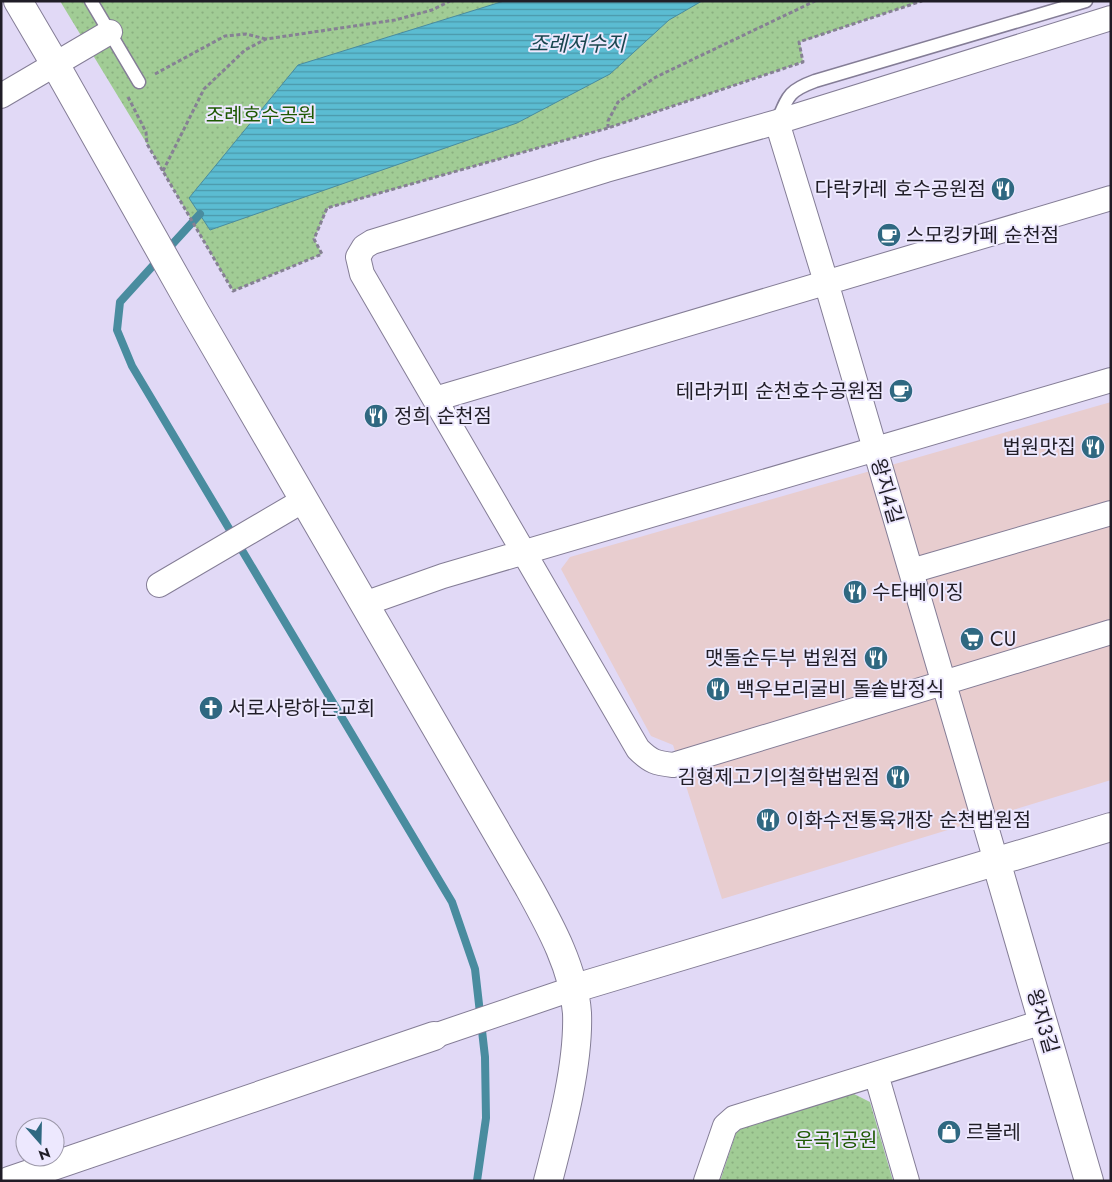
<svg xmlns="http://www.w3.org/2000/svg" width="1112" height="1182" viewBox="0 0 1112 1182" font-family="Jost,'Noto Sans KR',sans-serif">
  <style>
    .commercial { fill: #e8cdcf }
    .park { fill: url(#park-dots) }
    .water { fill: url(#water-rules); stroke: #498c9f }
    .lines { fill: none; stroke-linecap: round; stroke-linejoin: round }
    .stream { stroke: #498c9f; stroke-width: 8 }
    .lane-casing { stroke: #847d96; stroke-width: 15 }
    .street-casing { stroke: #847d96; stroke-width: 26 }
    .secondary-casing { stroke: #847d96; stroke-width: 30 }
    .path { stroke: #868094; stroke-width: 3; stroke-dasharray: 4 2.5; stroke-linecap: butt }
    .lane { stroke: #fff; stroke-width: 12 }
    .street { stroke: #fff; stroke-width: 24 }
    .secondary { stroke: #fff; stroke-width: 28 }
    .labels { text-anchor: middle; stroke-width: 4; stroke-linejoin: round; paint-order: stroke }
    .park-label { font-size: 20px; fill: #1e5903; stroke: #ede8fe }
    .poi-label { font-size: 20px; fill: #201d27; stroke: #ede8fe; text-anchor: start }
    .street-label { font-size: 20px; fill: #201d27; stroke: #ede8fe }
    .water-label { font-size: 21px; font-style: italic; fill: #1a464f; stroke: #ede8fe }
  </style>
  <defs>
    <pattern id="park-dots" width="8" height="8" patternUnits="userSpaceOnUse" patternTransform="scale(1.25)"><rect width="8" height="8" fill="#a1cc95"/><path d="M2 2h.1M6 6h.1" fill="none" stroke="#8aaf80" stroke-width="1.8" stroke-linecap="round"/></pattern>
    <pattern id="water-rules" width="6" height="5" patternUnits="userSpaceOnUse" patternTransform="scale(1.25)"><rect width="6" height="5" fill="#5bbcd2"/><path d="M0 2.5h6" fill="none" stroke="#4b98aa"/></pattern>
  </defs>
  <rect width="100%" height="100%" fill="#e1d9f6"/>
  <path class="commercial" d="M 1111,402 L 1111,780 L 722,899 L 673,745 L 651,736 L 561,569 L 570,557 Z"/>
  <path class="park" d="M 60,1 L 922,1 L 800,42 L 803,62 L 608,128 L 328,208 L 314,239 L 322,254 L 233,291 L 147,144 Z
    M 852,1093 L 870,1102 L 893,1181 L 720,1181 L 736,1133 L 747,1123 Z"/>
  <path class="water" d="M 504,1 L 702,1 L 669,20 L 610,74 L 517,123 L 210,230 L 189,198 L 298,65 Z"/>
  <g class="lines">
    <path class="stream" d="M 167,250 L 200,214
      M 159,259 L 120,302 L 117,330 L 132,366 L 452,902 L 475,969 L 485,1057 L 486,1118 L 477,1181"/>
    <g class="lane-casing">
      <path id="lane" d="M 91,1 L 139,82
        M 777,122 C 788,96 788,91 815,81 L 1086,1"/>
    </g>
    <g class="street-casing">
      <path id="street" d="M 1111,18 L 777,122 L 606,170 L 372,242 L 364,247 L 358,257 L 362,274 L 638,749 C 651,762 656,763 673,765 L 1111,632
        M 1,96 L 110,32
        M 777,122 L 826,282 L 996,861
        M 435,399 L 1111,198
        M 911,571 L 1111,513
        M 159,585 L 304,500
        M 364,604 L 443,576 L 1111,380
        M 434,1036 L 572,989
        M 876,1074 L 907,1181
        M 706,1181 L 725,1126 L 734,1118 L 1043,1022"/>
    </g>
    <g class="secondary-casing">
      <path id="secondary" d="M 18,1 L 55,64 L 195,312 L 528,886 C 549,924 574,968 577,1013 C 579,1064 561,1131 548,1181
        M 996,861 L 1089,1181
        M 572,989 L 1111,827
        M 9,1181 L 434,1036"/>
    </g>
    <path class="path" d="M 155,74 L 225,36 L 246,34 L 266,39
      M 128,97 L 146,132 L 147,144 L 233,291 L 322,254 L 314,239 L 327,208 L 608,128 L 803,62 L 799,42 L 922,1
      M 608,128 L 608,121 L 618,102 L 656,77 L 815,1
      M 163,171 L 204,89 L 245,50 L 266,39 L 395,20 L 432,10 L 450,1"/>
    <use href="#lane" class="lane"/>
    <use href="#street" class="street"/>
    <use href="#secondary" class="secondary"/>
  </g>
  <defs>
    <g id="restaurant-disc" transform="scale(1.25)"><circle r="9.5" fill="#2f6881" stroke="#ede8fe"/><path d="M-5-6h1v4h1v-4h1v4h1v-4h1v5L-1.5 .5V6h-2V.5L-5-1ZM5-6V6H3V1.5H1.5Q1.5-4 5-6Z" fill="#fff"/></g>
    <g id="cafe-disc" transform="scale(1.25)"><circle r="9.5" fill="#2f6881" stroke="#ede8fe"/><path d="M-5.5-4.5H6V0H3Q3 3.5 0 3.5H-2.5Q-5.5 3.5-5.5 0ZM3-3.2v2h1.7v-2ZM-6 4.5H4V6H-6Z" fill="#fff"/></g>
    <g id="supermarket-disc" transform="scale(1.25)"><circle r="9.5" fill="#2f6881" stroke="#ede8fe"/><path d="M-6-5.5h2.5l.6 2H6L4.5 2H-2.5L-4.4-4H-6ZM-1.5 3.2a1.3 1.3 0 1 0 .1 0ZM3 3.2a1.3 1.3 0 1 0 .1 0Z" fill="#fff"/></g>
    <g id="church-disc" transform="scale(1.25)"><circle r="9.5" fill="#2f6881" stroke="#ede8fe"/><path d="M-1.2-6h2.4v3.5h3.3v2.4h-3.3V6h-2.4V-.1h-3.3v-2.4h3.3Z" fill="#fff"/></g>
    <g id="shop-disc" transform="scale(1.25)"><circle r="9.5" fill="#2f6881" stroke="#ede8fe"/><path d="M-5-2.5h2.3a2.7 3.5 0 0 1 5.4 0H5L5.5 6h-11ZM-1.5-2.5h3a1.5 2.3 0 0 0-3 0Z" fill="#fff"/></g>
  </defs>
  <g fill-rule="evenodd">
    <use href="#restaurant-disc" x="1003" y="189"/>
    <use href="#cafe-disc" x="889" y="235"/>
    <use href="#cafe-disc" x="901" y="391"/>
    <use href="#restaurant-disc" x="376" y="416"/>
    <use href="#restaurant-disc" x="1093" y="447"/>
    <use href="#restaurant-disc" x="855" y="592"/>
    <use href="#supermarket-disc" x="972" y="639"/>
    <use href="#restaurant-disc" x="876" y="658"/>
    <use href="#restaurant-disc" x="718" y="689"/>
    <use href="#church-disc" x="211" y="708"/>
    <use href="#restaurant-disc" x="898" y="777"/>
    <use href="#restaurant-disc" x="768" y="820"/>
    <use href="#shop-disc" x="949" y="1132"/>
  </g>
  <g class="labels">
    <g class="park-label">
      <text x="261" y="122">조례호수공원</text>
      <text x="836" y="1147">운곡1공원</text>
    </g>
    <g class="poi-label">
      <text x="986" y="196" text-anchor="end">다락카레 호수공원점</text>
      <text x="906" y="242">스모킹카페 순천점</text>
      <text x="884" y="398" text-anchor="end">테라커피 순천호수공원점</text>
      <text x="394" y="423">정희 순천점</text>
      <text x="1076" y="454" text-anchor="end">법원맛집</text>
      <text x="872" y="599">수타베이징</text>
      <text x="990" y="646">CU</text>
      <text x="858" y="665" text-anchor="end">맷돌순두부 법원점</text>
      <text x="736" y="696">백우보리굴비 돌솥밥정식</text>
      <text x="228" y="715">서로사랑하는교회</text>
      <text x="880" y="784" text-anchor="end">김형제고기의철학법원점</text>
      <text x="786" y="827">이화수전통육개장 순천법원점</text>
      <text x="966" y="1139">르블레</text>
    </g>
    <g class="street-label">
      <text transform="translate(887 491) rotate(74)" y="7">왕지4길</text>
      <text transform="translate(1043 1021) rotate(74)" y="7">왕지3길</text>
    </g>
    <g class="water-label">
      <text x="577" y="51">조례저수지</text>
    </g>
  </g>
  <rect width="1112" height="1182" fill="none" stroke="#201d27" stroke-width="5"/>
  <g transform="translate(40 1142) rotate(160)"><circle r="24" fill="#ede8fe" stroke="#9b97a8"/>
  <path d="M0-4L9 19L0 12L-9 19Z" fill="#2f6881"/>
  <text y="-8" font-size="14" font-weight="bold" text-anchor="middle" fill="#201d27">N</text>
  </g>
</svg>
